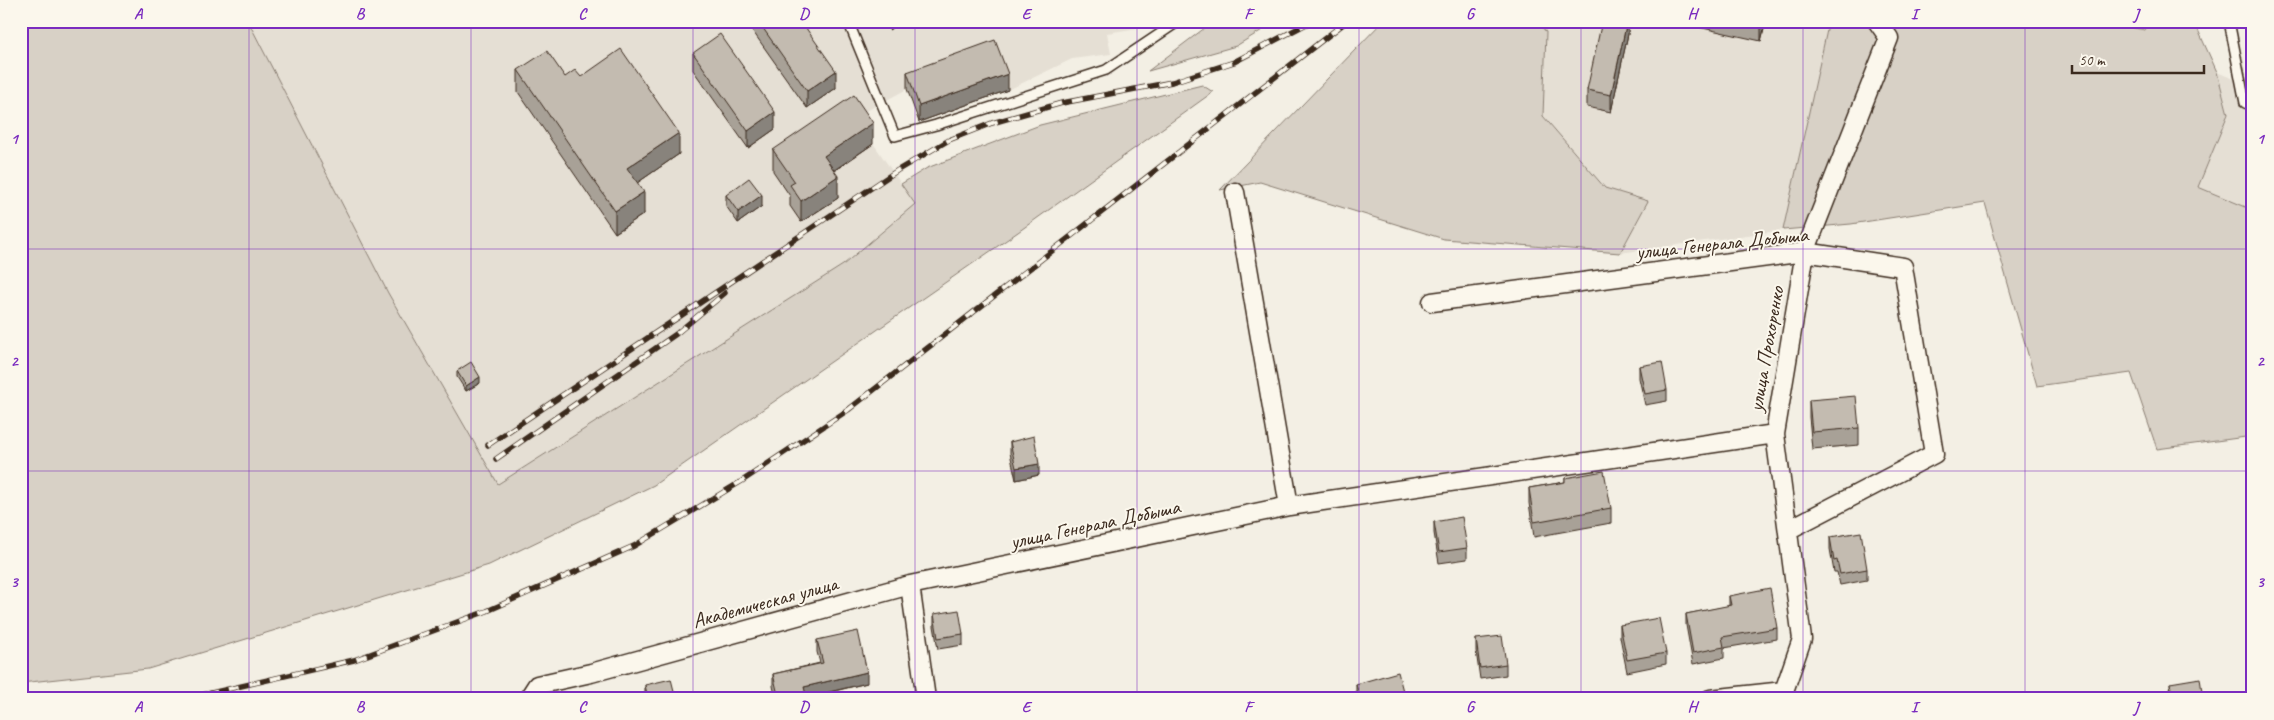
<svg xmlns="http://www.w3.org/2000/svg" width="2274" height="720" viewBox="0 0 2274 720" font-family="Caveat,sans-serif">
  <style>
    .built { fill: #e5dfd4 }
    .green { fill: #d8d1c6; stroke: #8a7e72 }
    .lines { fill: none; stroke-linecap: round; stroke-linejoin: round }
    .service-casing { stroke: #3b2a1e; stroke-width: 12 }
    .minor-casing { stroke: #3b2a1e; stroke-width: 21 }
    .service { stroke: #fbf7ec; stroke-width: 9 }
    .minor { stroke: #fbf7ec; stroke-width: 18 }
    .rail-casing { stroke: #3b2a1e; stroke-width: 5.5 }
    .rail { stroke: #fbf7ec; stroke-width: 4; stroke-dasharray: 11; stroke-linecap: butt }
    .wall { fill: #a8a197; stroke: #3b2a1e }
    .shaded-wall { fill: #88837b; stroke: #3b2a1e }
    .building { fill: #c3bbb0; stroke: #3b2a1e }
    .grid { fill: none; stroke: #7b2cbf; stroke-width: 1; stroke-opacity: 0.55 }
    .labels { text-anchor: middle; stroke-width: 4; stroke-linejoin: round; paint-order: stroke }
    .street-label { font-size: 21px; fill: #3b2a1e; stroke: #fbf7ec }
    .neatline { fill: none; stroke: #7b2cbf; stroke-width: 2 }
    .grid-label { font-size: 16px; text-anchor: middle; font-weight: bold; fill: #7b2cbf }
  </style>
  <rect width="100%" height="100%" fill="#f3efe4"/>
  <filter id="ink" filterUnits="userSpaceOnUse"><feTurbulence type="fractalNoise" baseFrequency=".02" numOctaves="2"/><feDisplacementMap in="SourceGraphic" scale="10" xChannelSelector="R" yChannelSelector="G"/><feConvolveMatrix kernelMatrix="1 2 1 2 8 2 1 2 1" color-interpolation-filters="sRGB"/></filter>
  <g filter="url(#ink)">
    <path class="built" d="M 248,21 L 1144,21 L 1144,27 L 1107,33 L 1111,54 L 1072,59 L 1008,90 L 919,122 L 907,89 L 855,117 L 915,204 L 843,265 L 498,484 L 388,293 Z
      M 1537,21 L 1829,21 L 1783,230 L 1620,253 L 1647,201 L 1605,188 L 1543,116 L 1546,32 Z
      M 2217,72 L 2253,87 L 2253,210 L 2198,187 L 2228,114 Z"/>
    <path class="green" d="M 21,21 L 248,21 L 388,293 L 498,484 L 843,265 L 915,204 L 901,184 L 927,168 L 1040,125 L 1202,85 L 1213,92 L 1018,232 L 654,485 L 489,565 L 148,669 L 21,683 Z
      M 1214,21 L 1277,21 L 1236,46 L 1148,71 Z
      M 1383,21 L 1537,21 L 1546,32 L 1543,116 L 1605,188 L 1648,201 L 1620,253 L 1444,239 L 1260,182 L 1220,190 Z
      M 1829,21 L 2096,21 L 2145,30 L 2152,21 L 2194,21 L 2217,72 L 2228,114 L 2198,187 L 2253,210 L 2253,436 L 2157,449 L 2131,373 L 2037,386 L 1985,203 L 1851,224 L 1783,230 Z"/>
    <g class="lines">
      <g class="service-casing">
        <path id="service" d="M 848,21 L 895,136 L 936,125 L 1106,70 L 1179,21
          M 2229,21 L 2245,103 L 2253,106"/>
      </g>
      <g class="minor-casing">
        <path id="minor" d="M 1235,192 L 1289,506
          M 1432,302 L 1805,252 L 1903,267 L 1934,454 L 1788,530
          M 910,585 L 1289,506 L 1775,434
          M 528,699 L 537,685 L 591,673 L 910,585 L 926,699
          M 1710,699 L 1784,691
          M 1786,699 L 1784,691 L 1802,639 L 1775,434 L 1805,252 L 1889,38 L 1877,21"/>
      </g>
      <use href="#service" class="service"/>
      <use href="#minor" class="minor"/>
      <g class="rail-casing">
        <path id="rail" d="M 488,445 L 898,170 L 949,140 L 992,123 L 1062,103 L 1172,82 L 1234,62 L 1312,21
          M 496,459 L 676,334 L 725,293
          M 185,699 L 354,660 L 487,611 L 634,546 L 742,481 L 848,410 L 1347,21"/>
      </g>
      <use href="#rail" class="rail"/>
    </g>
    <path class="wall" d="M 749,21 L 801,21 L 836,88 L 807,108 L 749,26 Z
      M 883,21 L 901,21 L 889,30 Z
      M 1628,21 L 1628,34 L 1611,112 L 1587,107 L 1587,90 Z
      M 1698,21 L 1766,21 L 1761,41 L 1698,27 Z
      M 693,53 L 775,129 L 748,148 L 693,70 Z
      M 518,70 L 565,77 L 581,77 L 679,154 L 637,183 L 644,214 L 615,233 L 518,92 Z
      M 907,72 L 1008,90 L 919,122 L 907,89 Z
      M 873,144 L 834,171 L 838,198 L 801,222 L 790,206 L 790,196 L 773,171 L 773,150 Z
      M 726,195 L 762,206 L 738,223 L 726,206 Z
      M 1639,366 L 1667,390 L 1667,401 L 1645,405 L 1639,378 Z
      M 457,371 L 480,383 L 466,391 L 457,377 Z
      M 1809,400 L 1859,428 L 1859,445 L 1812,449 L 1809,417 Z
      M 1010,442 L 1039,475 L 1016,480 L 1010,453 Z
      M 1565,478 L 1611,508 L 1611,523 L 1534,537 L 1529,503 L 1529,488 L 1565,482 Z
      M 1434,522 L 1467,548 L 1467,559 L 1439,563 L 1434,533 Z
      M 1830,537 L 1867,569 L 1867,580 L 1840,585 L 1837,572 L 1834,572 L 1830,549 Z
      M 1729,596 L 1777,628 L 1777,639 L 1724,648 L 1724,658 L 1693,664 L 1686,625 L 1686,614 L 1729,606 Z
      M 934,614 L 963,634 L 963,645 L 938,649 L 934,626 Z
      M 1620,625 L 1666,653 L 1666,664 L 1627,672 L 1620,637 Z
      M 1476,639 L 1506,664 L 1506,675 L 1480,679 L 1476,651 Z
      M 817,640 L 867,683 L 807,698 L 807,699 L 776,699 L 773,686 L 773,674 L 820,663 L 817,652 Z
      M 2170,683 L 2203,699 L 2171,699 Z
      M 1356,684 L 1405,699 L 1357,699 L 1356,695 Z
      M 645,685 L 676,699 L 645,699 Z"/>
    <path class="shaded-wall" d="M 889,21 L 901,21 L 889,30 Z
      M 1627,21 L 1628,21 L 1628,34 L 1611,112 L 1611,95 Z
      M 1762,21 L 1766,21 L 1761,41 L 1761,25 Z
      M 836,71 L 836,88 L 807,108 L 807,91 Z
      M 1008,74 L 1008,90 L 919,122 L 919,106 Z
      M 775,112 L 775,129 L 748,148 L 748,131 Z
      M 873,123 L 873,144 L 824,177 L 824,156 Z
      M 679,133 L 679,154 L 627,190 L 627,168 Z
      M 838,176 L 838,198 L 801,222 L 801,201 Z
      M 644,192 L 644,214 L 615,233 L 615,211 Z
      M 762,195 L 762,206 L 738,223 L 738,212 Z
      M 480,377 L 480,383 L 466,391 L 466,386 Z
      M 1039,464 L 1039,475 L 1016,480 L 1016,468 Z
      M 867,672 L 867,683 L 804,698 L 804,687 Z"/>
    <path class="building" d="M 758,21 L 801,21 L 836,71 L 807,91 Z
      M 1602,21 L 1627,21 L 1611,95 L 1587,90 Z
      M 1746,21 L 1762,21 L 1761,25 Z
      M 720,34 L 775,112 L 748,131 L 693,53 Z
      M 995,40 L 1008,74 L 919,106 L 907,72 Z
      M 621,49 L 679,133 L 627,168 L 644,192 L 615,211 L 518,70 L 547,51 L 565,77 L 575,70 L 581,77 Z
      M 854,95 L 873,123 L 824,156 L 838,176 L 801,201 L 790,185 L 795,182 L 773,150 Z
      M 749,178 L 762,195 L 738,212 L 726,195 Z
      M 471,362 L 480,377 L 466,386 L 457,371 Z
      M 1662,362 L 1667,390 L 1645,394 L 1639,366 Z
      M 1856,396 L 1859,428 L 1812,432 L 1809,400 Z
      M 1034,436 L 1039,464 L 1016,468 L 1010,442 Z
      M 1604,471 L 1611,508 L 1534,522 L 1529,488 L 1565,482 L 1565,478 Z
      M 1462,517 L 1467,548 L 1439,552 L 1434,522 Z
      M 1861,532 L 1867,569 L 1840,574 L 1837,560 L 1834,561 L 1830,537 Z
      M 1770,588 L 1777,628 L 1722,637 L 1724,647 L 1693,653 L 1686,614 L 1731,605 L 1729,596 Z
      M 959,610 L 963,634 L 938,638 L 934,614 Z
      M 1659,618 L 1666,653 L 1627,660 L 1620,625 Z
      M 858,631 L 867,672 L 804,687 L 807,699 L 779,699 L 773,674 L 823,663 L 817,640 Z
      M 1502,636 L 1506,664 L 1480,668 L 1476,639 Z
      M 1398,672 L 1405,699 L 1360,699 L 1356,684 Z
      M 2200,678 L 2203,699 L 2173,699 L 2170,683 Z
      M 671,679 L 676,699 L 648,699 L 645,685 Z
      M 2122,697 L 2123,699 L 2110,699 Z"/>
  </g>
  <path class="grid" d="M 249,21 L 249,699M 471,21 L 471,699M 693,21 L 693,699M 915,21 L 915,699M 1137,21 L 1137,699M 1359,21 L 1359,699M 1581,21 L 1581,699M 1803,21 L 1803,699M 2025,21 L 2025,699M 21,249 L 2253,249M 21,471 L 2253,471"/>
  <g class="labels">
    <g class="street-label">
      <text transform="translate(1722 243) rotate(-6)" y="7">улица Генерала Добыша</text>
      <text transform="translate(1766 349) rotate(-80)" y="7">улица Прохоренко</text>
      <text transform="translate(1095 524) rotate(-12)" y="7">улица Генерала Добыша</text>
      <text transform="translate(765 602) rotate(-15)" y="7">Академическая улица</text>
    </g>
  </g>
  <rect width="2274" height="720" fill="none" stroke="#fbf7ec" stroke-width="55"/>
  <path d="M2072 65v8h132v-8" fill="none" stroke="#3b2a1e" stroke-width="2.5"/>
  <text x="2079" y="65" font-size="15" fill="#3b2a1e" stroke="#fbf7ec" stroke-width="4" paint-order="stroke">50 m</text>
  <rect x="28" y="28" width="2218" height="664" class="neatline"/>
  <g class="grid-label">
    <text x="138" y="19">A</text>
    <text x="360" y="19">B</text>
    <text x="582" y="19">C</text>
    <text x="804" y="19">D</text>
    <text x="1026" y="19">E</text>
    <text x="1248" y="19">F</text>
    <text x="1470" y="19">G</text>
    <text x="1692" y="19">H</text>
    <text x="1914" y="19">I</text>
    <text x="2136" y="19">J</text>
    <text x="14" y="144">1</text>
    <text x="2260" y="144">1</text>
    <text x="14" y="366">2</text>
    <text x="2260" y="366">2</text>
    <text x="14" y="587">3</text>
    <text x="2260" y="587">3</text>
    <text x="138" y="712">A</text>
    <text x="360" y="712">B</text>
    <text x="582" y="712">C</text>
    <text x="804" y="712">D</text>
    <text x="1026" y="712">E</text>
    <text x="1248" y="712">F</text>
    <text x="1470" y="712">G</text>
    <text x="1692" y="712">H</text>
    <text x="1914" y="712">I</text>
    <text x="2136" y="712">J</text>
  </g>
</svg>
